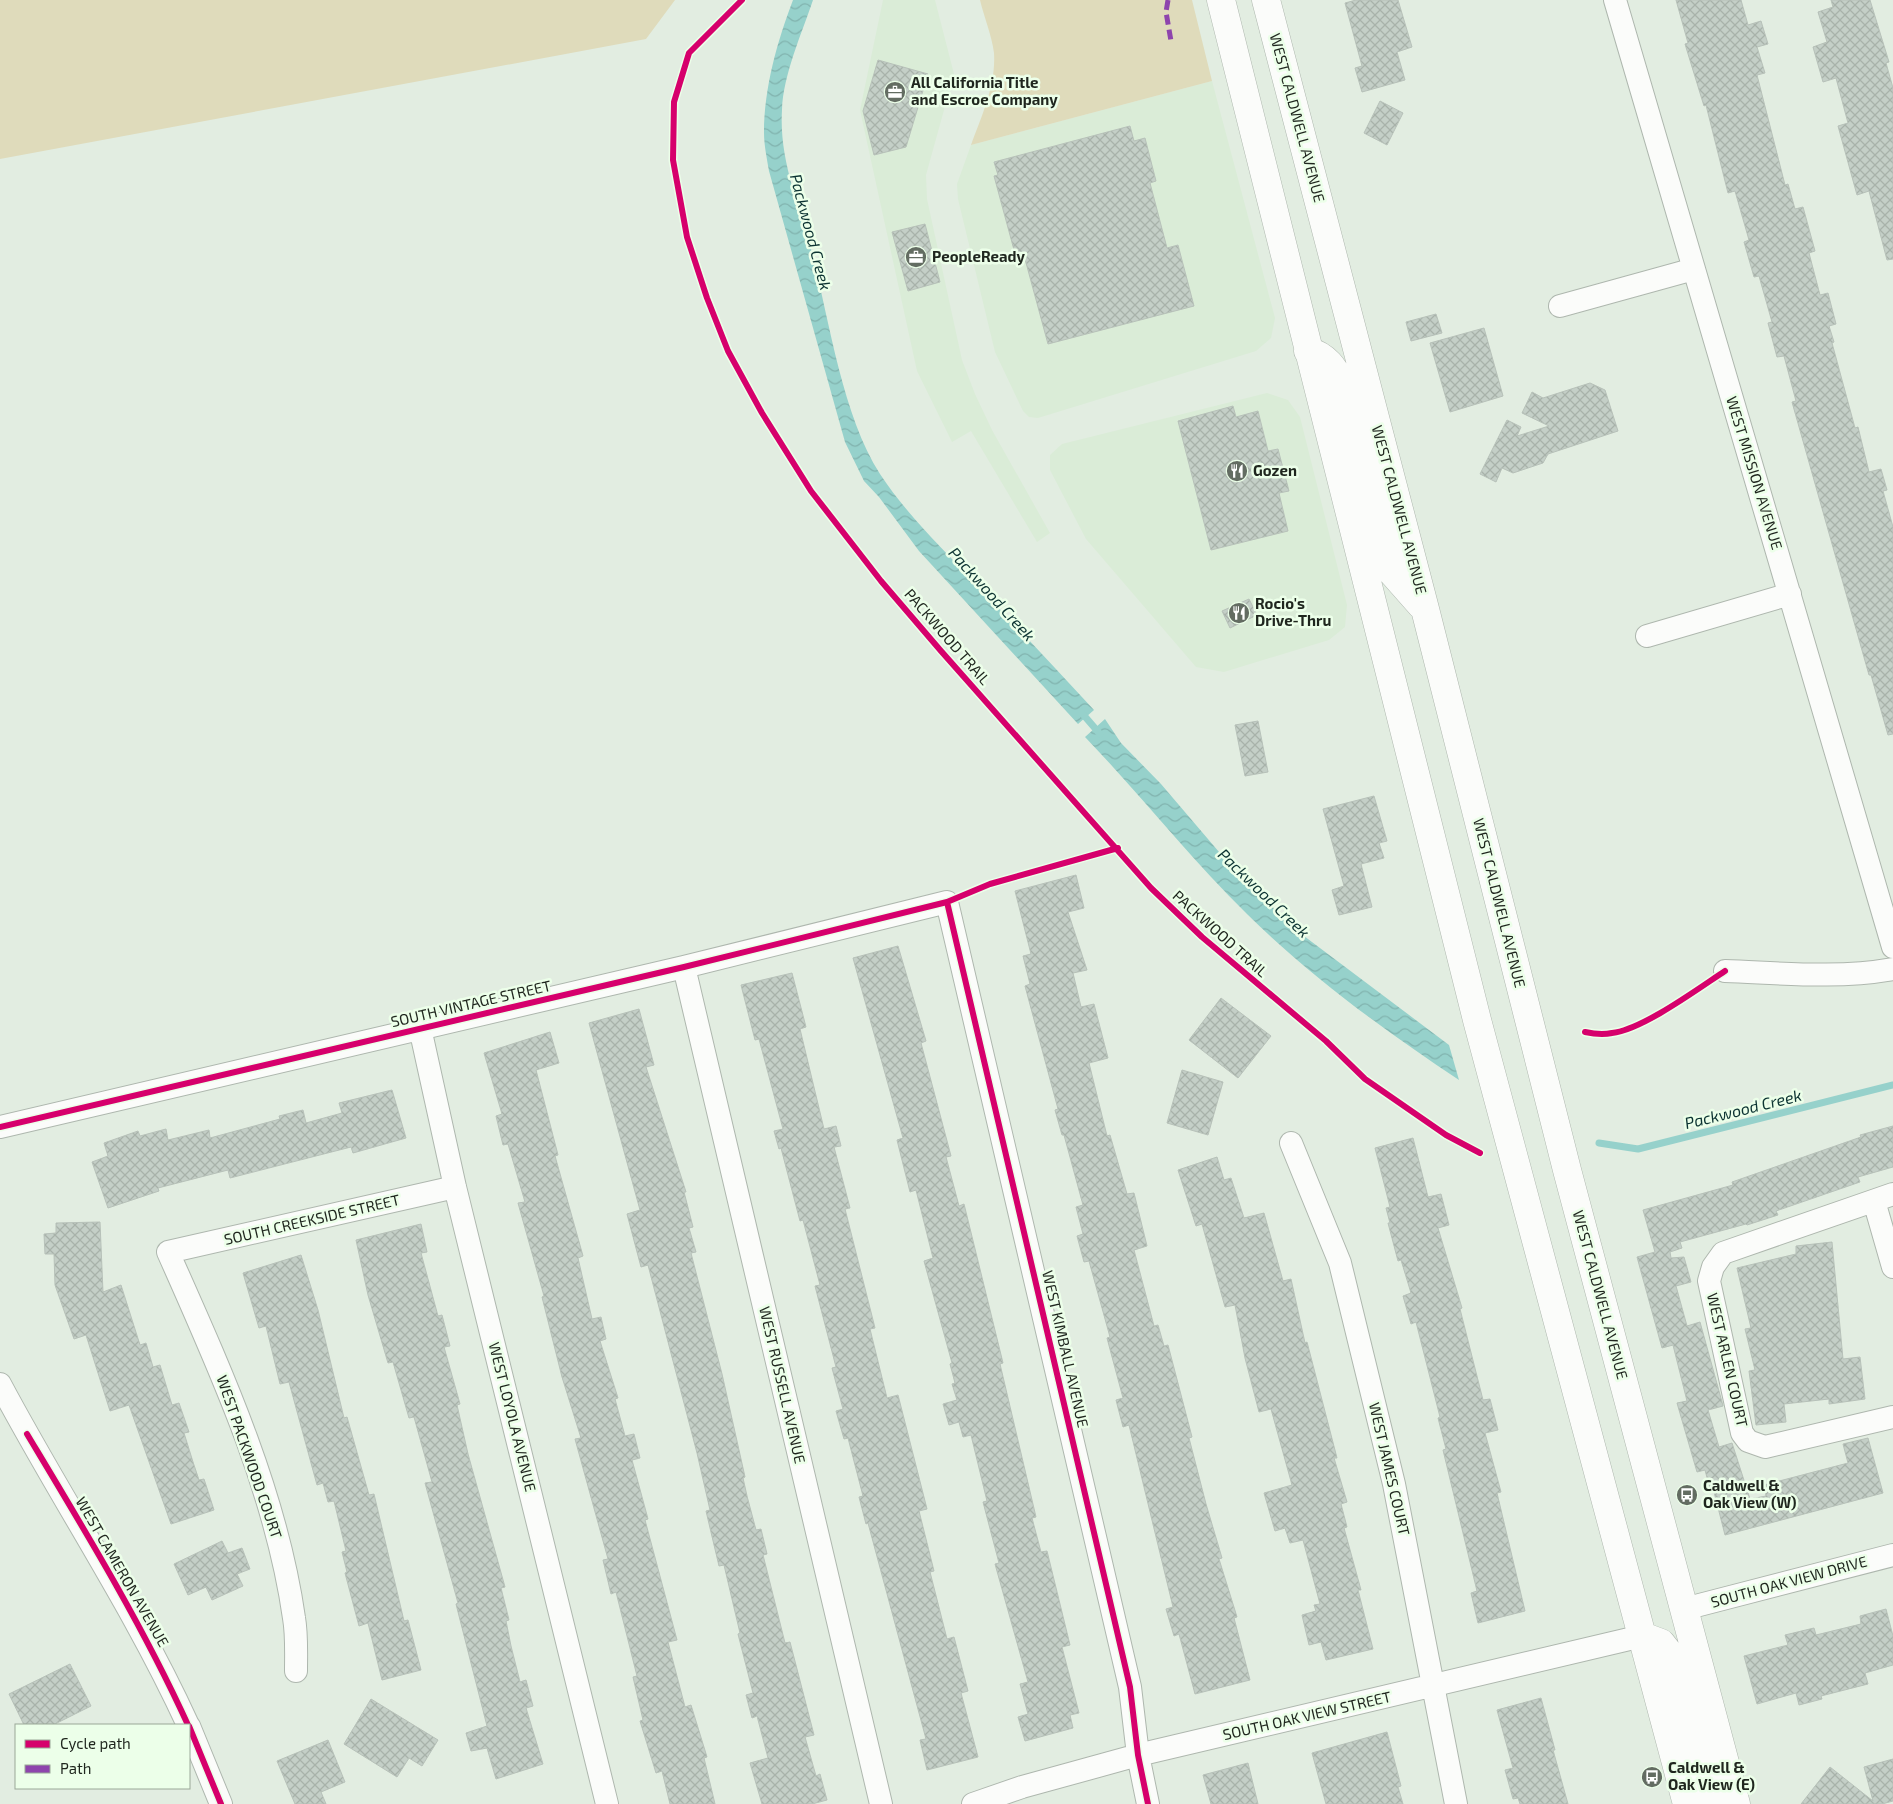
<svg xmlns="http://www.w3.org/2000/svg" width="1893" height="1804" viewBox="0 0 1893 1804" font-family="'Exo 2',sans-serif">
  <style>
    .built { fill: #daecd7 }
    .green { fill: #dfdbbb }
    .water { fill: url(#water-waves) }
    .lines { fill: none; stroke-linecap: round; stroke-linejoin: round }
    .stream { stroke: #96d1cb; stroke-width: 7 }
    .building { fill: url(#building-cross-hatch); stroke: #b7c1b9 }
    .minor-casing { stroke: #aeb7ae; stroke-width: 24 }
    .major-casing { stroke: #aeb7ae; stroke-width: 29 }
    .minor { stroke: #fbfcfa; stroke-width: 22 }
    .major { stroke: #fbfcfa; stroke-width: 28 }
    .quiet { stroke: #8e44ad; stroke-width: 5; stroke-dasharray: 10 5; stroke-linecap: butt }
    .cycleway-casing { stroke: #ecffe9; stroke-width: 9 }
    .cycleway { stroke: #d6006c; stroke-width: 6 }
    .labels { text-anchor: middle; stroke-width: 5; stroke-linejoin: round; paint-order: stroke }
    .poi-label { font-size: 15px; font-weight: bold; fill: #1f261e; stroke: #ecffe9; text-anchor: start }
    .street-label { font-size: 15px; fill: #1f261e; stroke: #ecffe9 }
    .water-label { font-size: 16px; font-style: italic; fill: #0c3332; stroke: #ecffe9 }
  </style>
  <defs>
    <pattern id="water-waves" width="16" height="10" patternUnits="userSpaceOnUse" patternTransform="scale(1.25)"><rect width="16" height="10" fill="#96d1cb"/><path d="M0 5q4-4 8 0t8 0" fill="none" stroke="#81b3ae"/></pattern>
    <pattern id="building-cross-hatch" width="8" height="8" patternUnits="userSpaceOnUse" patternTransform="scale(1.25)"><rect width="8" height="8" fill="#c4cfc7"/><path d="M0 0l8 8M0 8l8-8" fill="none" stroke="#a8b2aa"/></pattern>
  </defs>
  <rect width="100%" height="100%" fill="#e2ede1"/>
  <path class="built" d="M 883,0 L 935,0 L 954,74 L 926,175 L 927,199 L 962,360 L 975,394 L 992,430 L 1050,533 L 1037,542 L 971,431 L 952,442 L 917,371 L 860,110 Z
    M 1212,81 L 1275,318 L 1271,338 L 1256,351 L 1038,418 L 1029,417 L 1023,411 L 995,352 L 958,199 L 957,184 L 971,145 Z
    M 1267,393 L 1288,400 L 1300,417 L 1347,605 L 1345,627 L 1329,640 L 1224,672 L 1196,667 L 1086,539 L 1050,470 L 1050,455 L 1062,444 Z"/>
  <path class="green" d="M 0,0 L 675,0 L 646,39 L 0,159 Z
    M 980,0 L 1192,0 L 1212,81 L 971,145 C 982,115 996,85 994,53 C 992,36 984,17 980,0 Z"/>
  <path class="water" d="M 793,0 L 813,0 C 802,33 783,75 782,110 C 779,159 798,202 811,249 C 829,318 842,415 880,474 C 907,515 943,549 977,585 C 1016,626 1055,668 1094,710 L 1078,724 L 919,551 L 879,497 L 864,481 L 845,442 L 769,171 C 767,159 764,145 764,133 C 764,88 777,42 793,0 Z
    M 1105,719 L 1121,743 L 1161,784 L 1231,866 L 1296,930 L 1449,1045 L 1459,1080 C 1384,1030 1311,977 1247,914 C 1189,857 1140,794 1085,737 Z"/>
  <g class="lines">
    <path class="stream" d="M 1081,712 L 1100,734
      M 1599,1143 L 1638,1149 L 1893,1085"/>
  </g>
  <path class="building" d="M 1356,0 L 1398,0 L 1412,47 L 1397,52 L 1405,80 L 1362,92 L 1355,68 L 1362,66 L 1345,3 Z
    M 1676,0 L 1741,0 L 1748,25 L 1761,21 L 1768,44 L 1757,47 L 1765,73 L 1757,75 L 1785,185 L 1788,184 L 1795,209 L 1803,207 L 1815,251 L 1809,253 L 1820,295 L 1828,293 L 1836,324 L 1829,326 L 1834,342 L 1832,343 L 1855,428 L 1858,427 L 1869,472 L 1881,469 L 1887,490 L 1883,491 L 1893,527 L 1893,734 L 1888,735 L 1871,675 L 1869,675 L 1792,402 L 1796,401 L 1784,356 L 1777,357 L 1768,323 L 1772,322 L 1759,276 L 1754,277 L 1744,242 L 1749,240 L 1735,191 L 1728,193 L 1706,105 L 1704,106 L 1685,44 L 1688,43 Z
    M 1831,0 L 1870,0 L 1889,62 L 1886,63 L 1893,88 L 1893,259 L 1887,260 L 1869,191 L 1857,195 L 1838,126 L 1848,123 L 1836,78 L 1823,82 L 1813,47 L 1827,42 L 1818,12 L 1833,7 Z
    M 878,60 L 928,74 L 906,147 L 874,155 L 863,111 Z
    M 1380,101 L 1403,113 L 1387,145 L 1364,133 Z
    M 1130,126 L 1134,141 L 1145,138 L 1156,181 L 1150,183 L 1167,248 L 1178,245 L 1194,306 L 1048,344 L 1025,259 L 1017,261 L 994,176 L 998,175 L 994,162 Z
    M 925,224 L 940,282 L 908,291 L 892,232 Z
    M 1436,314 L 1442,333 L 1411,341 L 1406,322 Z
    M 1484,328 L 1503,396 L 1450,412 L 1430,343 Z
    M 1590,383 L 1605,390 L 1618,431 L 1548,454 L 1543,463 L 1513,473 L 1502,468 L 1496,482 L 1480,474 L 1507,420 L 1521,427 L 1517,436 L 1549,426 L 1522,413 L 1532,392 L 1543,398 Z
    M 1233,406 L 1236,417 L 1258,411 L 1268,451 L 1278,449 L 1289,491 L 1279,493 L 1288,531 L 1211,550 L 1178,421 Z
    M 1249,599 L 1257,615 L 1230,628 L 1222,611 Z
    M 1258,721 L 1268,772 L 1245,776 L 1235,725 Z
    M 1374,796 L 1387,841 L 1379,843 L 1384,858 L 1361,864 L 1372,907 L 1339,915 L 1332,890 L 1344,886 L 1323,809 Z
    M 1076,875 L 1084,908 L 1068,912 L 1087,970 L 1073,973 L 1081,1007 L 1094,1004 L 1108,1058 L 1089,1063 L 1107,1136 L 1110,1135 L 1127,1194 L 1134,1193 L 1147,1246 L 1134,1250 L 1154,1326 L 1158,1325 L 1164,1346 L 1168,1345 L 1192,1437 L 1189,1438 L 1206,1504 L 1222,1558 L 1219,1559 L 1237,1617 L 1234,1618 L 1250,1680 L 1195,1694 L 1179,1634 L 1174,1636 L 1166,1609 L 1173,1607 L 1129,1425 L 1123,1427 L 1116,1400 L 1123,1398 L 1107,1338 L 1110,1337 L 1089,1261 L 1084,1262 L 1077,1236 L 1083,1234 L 1076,1207 L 1083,1205 L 1064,1135 L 1062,1135 L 1055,1110 L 1058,1109 L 1025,986 L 1030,984 L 1023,956 L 1031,954 L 1015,891 Z
    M 898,946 L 926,1041 L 921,1043 L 951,1156 L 946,1157 L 959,1206 L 964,1204 L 1003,1363 L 1000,1364 L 1036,1517 L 1032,1518 L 1041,1552 L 1047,1551 L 1070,1645 L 1062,1647 L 1079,1713 L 1070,1715 L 1073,1728 L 1025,1741 L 1018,1717 L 1028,1714 L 1020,1684 L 1028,1682 L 995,1564 L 999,1563 L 983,1502 L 987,1501 L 971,1435 L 963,1437 L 959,1422 L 949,1425 L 943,1404 L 957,1400 L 952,1384 L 955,1383 L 950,1364 L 952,1363 L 924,1261 L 933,1258 L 916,1190 L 910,1192 L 897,1140 L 903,1138 L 853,958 Z
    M 792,973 L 806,1027 L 800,1029 L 824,1129 L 836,1126 L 841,1146 L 834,1147 L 850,1208 L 845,1209 L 875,1328 L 870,1329 L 887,1398 L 898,1395 L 927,1509 L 919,1511 L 934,1571 L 930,1572 L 947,1639 L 954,1637 L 968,1691 L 961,1693 L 978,1757 L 927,1770 L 920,1740 L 926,1739 L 868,1523 L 866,1524 L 859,1497 L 863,1496 L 848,1438 L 844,1439 L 836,1411 L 843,1409 L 832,1368 L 836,1367 L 815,1286 L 820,1285 L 803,1220 L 800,1221 L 781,1148 L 779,1149 L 774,1131 L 783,1129 L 759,1039 L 755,1040 L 741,985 Z
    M 1221,998 L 1271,1036 L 1238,1078 L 1189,1040 Z
    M 639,1009 L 654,1065 L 646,1067 L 686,1192 L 684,1192 L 693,1227 L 689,1228 L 696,1252 L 691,1253 L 722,1374 L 745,1477 L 743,1478 L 747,1496 L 756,1530 L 761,1529 L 767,1554 L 763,1555 L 785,1643 L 790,1642 L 814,1735 L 805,1737 L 816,1776 L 820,1774 L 827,1800 L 812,1804 L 762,1804 L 750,1763 L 768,1758 L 757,1716 L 752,1718 L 746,1695 L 753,1693 L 738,1634 L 740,1633 L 724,1565 L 719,1566 L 706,1511 L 710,1510 L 697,1453 L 648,1265 L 641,1267 L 627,1214 L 640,1210 L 589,1023 Z
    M 550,1032 L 559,1063 L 536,1070 L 558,1155 L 555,1156 L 583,1256 L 578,1258 L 592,1319 L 601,1317 L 606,1339 L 600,1341 L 618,1398 L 615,1399 L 625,1436 L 634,1434 L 640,1458 L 632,1460 L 648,1519 L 645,1520 L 677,1640 L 668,1642 L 685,1707 L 691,1705 L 707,1757 L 704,1758 L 715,1804 L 670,1804 L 662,1771 L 656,1773 L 640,1721 L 643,1720 L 633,1677 L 637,1676 L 616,1592 L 611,1594 L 603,1560 L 608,1559 L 575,1439 L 581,1438 L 562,1377 L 542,1297 L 544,1296 L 518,1203 L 525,1202 L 508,1144 L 503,1145 L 496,1116 L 502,1114 L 484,1053 Z
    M 1182,1070 L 1223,1082 L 1208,1135 L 1167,1123 Z
    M 392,1090 L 406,1138 L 353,1153 L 351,1147 L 230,1178 L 228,1170 L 158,1188 L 159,1191 L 108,1208 L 92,1162 L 108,1156 L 104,1143 L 138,1131 L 140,1136 L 166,1129 L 168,1140 L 209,1130 L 210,1138 L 280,1119 L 279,1116 L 303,1110 L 306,1123 L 342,1113 L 339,1103 Z
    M 1893,1126 L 1893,1167 L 1858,1177 L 1860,1182 L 1776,1211 L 1778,1215 L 1747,1225 L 1746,1224 L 1680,1242 L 1682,1248 L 1670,1252 L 1671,1258 L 1684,1257 L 1691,1282 L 1676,1286 L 1687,1326 L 1700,1322 L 1722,1402 L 1723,1406 L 1708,1410 L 1719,1447 L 1732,1443 L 1750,1499 L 1766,1496 L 1764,1485 L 1848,1463 L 1843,1444 L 1868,1438 L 1883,1493 L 1725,1535 L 1713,1488 L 1710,1489 L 1705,1470 L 1697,1472 L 1677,1403 L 1687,1401 L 1673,1345 L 1662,1348 L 1637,1257 L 1655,1252 L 1643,1210 L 1733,1185 L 1732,1182 L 1861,1137 L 1860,1135 Z
    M 1413,1138 L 1428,1197 L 1441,1194 L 1449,1225 L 1438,1228 L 1462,1308 L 1460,1309 L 1483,1400 L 1490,1399 L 1498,1430 L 1485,1433 L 1501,1492 L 1497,1493 L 1525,1611 L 1478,1623 L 1471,1593 L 1477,1591 L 1443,1450 L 1446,1449 L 1438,1418 L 1440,1417 L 1416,1322 L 1411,1324 L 1403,1296 L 1411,1293 L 1401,1260 L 1398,1261 L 1388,1223 L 1390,1223 L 1386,1208 L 1390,1207 L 1375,1148 Z
    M 1217,1157 L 1224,1180 L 1231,1178 L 1244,1218 L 1264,1213 L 1283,1281 L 1291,1279 L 1305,1343 L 1307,1342 L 1337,1458 L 1334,1458 L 1347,1502 L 1341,1504 L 1347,1527 L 1344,1528 L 1361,1590 L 1358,1590 L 1373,1649 L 1326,1660 L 1321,1642 L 1309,1645 L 1302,1615 L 1316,1611 L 1314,1605 L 1320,1604 L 1303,1540 L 1290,1543 L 1285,1528 L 1275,1531 L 1264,1493 L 1292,1485 L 1271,1409 L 1259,1412 L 1245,1358 L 1235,1305 L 1225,1307 L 1202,1224 L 1196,1226 L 1178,1170 Z
    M 100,1222 L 103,1292 L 121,1285 L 140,1345 L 146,1343 L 153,1367 L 160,1365 L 172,1405 L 179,1403 L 189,1432 L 184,1433 L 193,1462 L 199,1480 L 204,1479 L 214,1510 L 171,1524 L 129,1405 L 110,1411 L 86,1335 L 74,1339 L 55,1285 L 54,1254 L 45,1254 L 44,1234 L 56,1233 L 56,1223 Z
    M 421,1224 L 427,1252 L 421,1253 L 438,1316 L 442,1315 L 450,1346 L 444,1347 L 460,1404 L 457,1405 L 468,1454 L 505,1587 L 501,1588 L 509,1620 L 506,1621 L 511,1646 L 520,1682 L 526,1680 L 533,1706 L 526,1708 L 543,1764 L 496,1779 L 487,1748 L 471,1751 L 466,1733 L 487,1726 L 456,1604 L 458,1603 L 425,1483 L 432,1482 L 414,1417 L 409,1418 L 393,1362 L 388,1363 L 368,1295 L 356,1240 Z
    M 1832,1242 L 1843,1359 L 1860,1357 L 1865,1399 L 1829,1404 L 1829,1399 L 1784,1404 L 1786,1422 L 1756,1425 L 1749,1371 L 1755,1370 L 1745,1329 L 1751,1328 L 1737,1268 L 1796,1254 L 1796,1246 Z
    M 301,1255 L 318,1310 L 344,1418 L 347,1417 L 369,1495 L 374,1494 L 404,1621 L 408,1620 L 421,1670 L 382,1680 L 368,1623 L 359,1626 L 345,1573 L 347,1572 L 342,1552 L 346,1551 L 334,1501 L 328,1502 L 323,1483 L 317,1485 L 289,1382 L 280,1384 L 266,1326 L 259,1328 L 243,1273 Z
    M 222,1541 L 228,1553 L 242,1548 L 250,1569 L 237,1574 L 243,1586 L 212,1600 L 206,1587 L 188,1595 L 174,1564 Z
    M 1886,1609 L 1893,1636 L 1893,1665 L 1865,1673 L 1868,1684 L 1821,1696 L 1822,1699 L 1799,1705 L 1796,1693 L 1757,1704 L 1744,1656 L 1788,1645 L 1785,1635 L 1814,1628 L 1816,1635 L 1861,1624 L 1860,1616 Z
    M 70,1664 L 91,1706 L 53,1725 L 24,1725 L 9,1694 Z
    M 1541,1698 L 1555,1750 L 1553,1750 L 1568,1804 L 1520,1804 L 1518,1798 L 1513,1799 L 1505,1770 L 1513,1768 L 1497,1710 Z
    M 371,1699 L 438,1740 L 422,1766 L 409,1758 L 397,1777 L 344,1744 Z
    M 1387,1732 L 1401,1786 L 1398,1787 L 1403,1804 L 1326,1804 L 1312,1753 Z
    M 328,1740 L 345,1782 L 321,1792 L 326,1804 L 295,1804 L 277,1761 Z
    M 1893,1759 L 1893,1801 L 1882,1804 L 1801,1804 L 1830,1767 L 1873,1801 L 1864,1767 Z
    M 1248,1763 L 1258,1804 L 1211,1804 L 1203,1775 Z"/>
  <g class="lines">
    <g class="minor-casing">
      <path id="minor" d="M 1615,0 L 1893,947
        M 1560,306 L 1694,269
        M 1647,636 L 1790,594
        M 684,967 L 881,1804
        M 1725,971 C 1781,973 1837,979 1893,969
        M 420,1028 L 455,1187 L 607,1804
        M 0,1127 L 684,967 L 947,902 L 1130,1687 L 1138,1755 L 1148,1804
        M 1291,1143 L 1340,1263 L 1394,1484 L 1456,1804
        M 1893,1194 L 1723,1253 L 1713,1267 L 1709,1281 L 1742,1433 L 1748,1441 L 1765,1447 L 1893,1417
        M 1874,1201 L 1893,1267
        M 0,1384 C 61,1499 134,1607 188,1725
        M 1684,1609 L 1893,1555
        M 296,1671 C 296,1654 297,1635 294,1618 C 276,1491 220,1369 168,1252 L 455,1187
        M 189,1726 L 221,1804
        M 973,1804 L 1022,1787 L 1138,1755 L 1642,1636"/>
    </g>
    <g class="major-casing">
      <path id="major" d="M 1221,0 L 1477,1020 L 1687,1804
        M 1266,0 L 1425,609 L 1567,1170 L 1736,1804
        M 1308,351 C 1326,356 1334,368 1342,384 L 1391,571 L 1421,605
        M 1642,1636 L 1661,1643 L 1668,1652 L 1712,1804"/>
    </g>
    <use href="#minor" class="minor"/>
    <use href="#major" class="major"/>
    <path class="quiet" d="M 1168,0 L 1166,12 L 1171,41"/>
    <g class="cycleway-casing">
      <path id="cycleway" d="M 742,0 L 689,53 L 674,102 L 673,160 L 687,237 L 707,298 L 728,351 L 762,413 L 811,491 L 881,581 L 941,651 L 1151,888 L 1202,937 L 1326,1041 L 1365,1079 L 1446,1135 L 1480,1153
        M 947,902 L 1130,1687 L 1138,1755 L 1148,1804
        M 1585,1032 C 1594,1034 1603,1035 1612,1033 C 1642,1030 1699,988 1725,971
        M 0,1127 L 684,967 L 947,902 L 990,884 L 1118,848
        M 27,1434 C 84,1529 142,1624 188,1725
        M 189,1726 L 221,1804"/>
    </g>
    <use href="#cycleway" class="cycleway"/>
  </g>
  <defs>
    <g id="office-disc" transform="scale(1.125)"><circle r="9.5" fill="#636c62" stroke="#ecffe9"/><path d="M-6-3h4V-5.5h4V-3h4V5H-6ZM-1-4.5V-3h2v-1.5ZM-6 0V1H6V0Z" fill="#fff"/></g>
    <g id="restaurant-disc" transform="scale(1.125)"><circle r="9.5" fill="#636c62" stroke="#ecffe9"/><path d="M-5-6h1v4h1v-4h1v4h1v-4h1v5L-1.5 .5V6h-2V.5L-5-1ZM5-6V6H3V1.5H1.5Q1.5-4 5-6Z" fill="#fff"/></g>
    <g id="bus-disc" transform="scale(1.125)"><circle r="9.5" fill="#636c62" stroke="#ecffe9"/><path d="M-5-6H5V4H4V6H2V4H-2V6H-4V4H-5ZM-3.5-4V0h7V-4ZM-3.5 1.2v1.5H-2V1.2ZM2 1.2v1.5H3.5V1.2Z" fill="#fff"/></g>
  </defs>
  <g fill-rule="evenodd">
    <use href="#office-disc" x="895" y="92"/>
    <use href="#office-disc" x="916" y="257"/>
    <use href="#restaurant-disc" x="1237" y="471"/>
    <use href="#restaurant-disc" x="1239" y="613"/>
    <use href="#bus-disc" x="1687" y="1495"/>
    <use href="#bus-disc" x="1652" y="1777"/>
  </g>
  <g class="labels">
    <g class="poi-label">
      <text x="911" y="88">All California Title<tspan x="911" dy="17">and Escroe Company</tspan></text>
      <text x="932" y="262">PeopleReady</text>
      <text x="1253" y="476">Gozen</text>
      <text x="1255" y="609">Rocio's<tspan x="1255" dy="17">Drive-Thru</tspan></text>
      <text x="1703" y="1491">Caldwell &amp;<tspan x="1703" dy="17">Oak View (W)</tspan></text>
      <text x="1668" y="1773">Caldwell &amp;<tspan x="1668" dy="17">Oak View (E)</tspan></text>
    </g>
    <g class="street-label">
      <text transform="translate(1297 118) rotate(75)" y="5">WEST CALDWELL AVENUE</text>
      <text transform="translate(1754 473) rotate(73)" y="5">WEST MISSION AVENUE</text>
      <text transform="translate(1399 510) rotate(75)" y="5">WEST CALDWELL AVENUE</text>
      <text transform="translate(947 637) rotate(49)" y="5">PACKWOOD TRAIL</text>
      <text transform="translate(1499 903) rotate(76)" y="5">WEST CALDWELL AVENUE</text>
      <text transform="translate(1220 934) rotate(42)" y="5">PACKWOOD TRAIL</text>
      <text transform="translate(471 1004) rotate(-13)" y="5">SOUTH VINTAGE STREET</text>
      <text transform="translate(312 1220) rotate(-13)" y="5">SOUTH CREEKSIDE STREET</text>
      <text transform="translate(1600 1295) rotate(75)" y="5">WEST CALDWELL AVENUE</text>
      <text transform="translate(1065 1349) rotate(77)" y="5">WEST KIMBALL AVENUE</text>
      <text transform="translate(1727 1360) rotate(77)" y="5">WEST ARLEN COURT</text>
      <text transform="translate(782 1385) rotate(77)" y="5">WEST RUSSELL AVENUE</text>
      <text transform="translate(512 1417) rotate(76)" y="5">WEST LOYOLA AVENUE</text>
      <text transform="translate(249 1457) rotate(71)" y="5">WEST PACKWOOD COURT</text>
      <text transform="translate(1389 1469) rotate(77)" y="5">WEST JAMES COURT</text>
      <text transform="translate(122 1572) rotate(60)" y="5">WEST CAMERON AVENUE</text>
      <text transform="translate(1789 1582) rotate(-15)" y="5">SOUTH OAK VIEW DRIVE</text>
      <text transform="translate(1307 1716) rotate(-13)" y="5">SOUTH OAK VIEW STREET</text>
    </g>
    <g class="water-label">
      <text transform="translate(811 232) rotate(75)" y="6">Packwood Creek</text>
      <text transform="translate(992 594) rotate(48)" y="6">Packwood Creek</text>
      <text transform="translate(1264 893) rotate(44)" y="6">Packwood Creek</text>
      <text transform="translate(1743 1109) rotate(-14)" y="6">Packwood Creek</text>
    </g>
  </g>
  <rect x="15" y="1724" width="175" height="65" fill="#ecffe9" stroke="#9aa898"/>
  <rect x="25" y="1740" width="25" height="8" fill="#d6006c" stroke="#9aa898"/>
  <text x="60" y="1749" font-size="15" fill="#1f261e">Cycle path</text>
  <rect x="25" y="1765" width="25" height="8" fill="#8e44ad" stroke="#9aa898"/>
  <text x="60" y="1774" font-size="15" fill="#1f261e">Path</text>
</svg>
